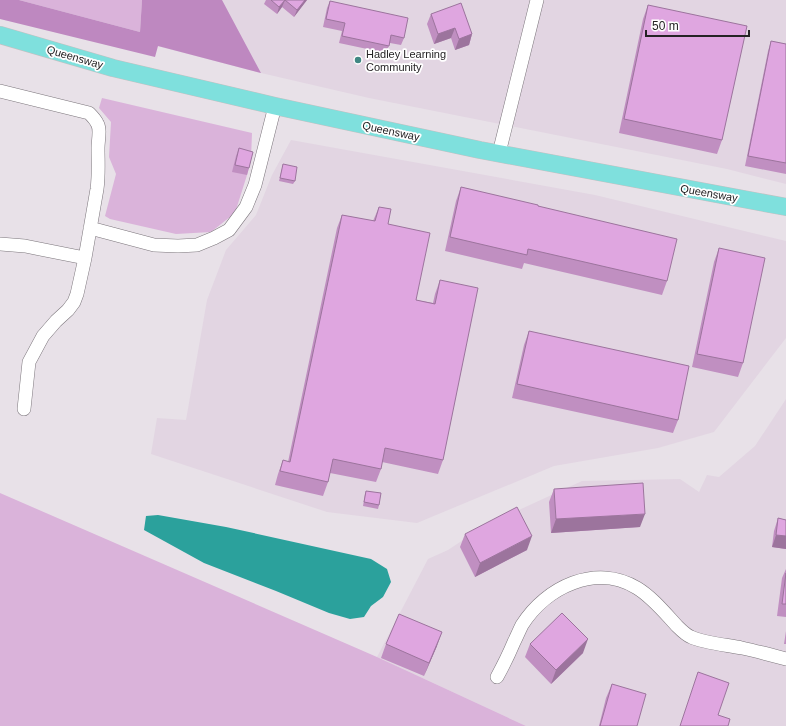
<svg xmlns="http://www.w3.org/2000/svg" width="786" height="726" viewBox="0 0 786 726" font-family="Helvetica,sans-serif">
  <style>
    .built { fill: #e2d5e2 }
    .green { fill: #dab3da }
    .forest { fill: #be88c0 }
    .water { fill: #2ba19c }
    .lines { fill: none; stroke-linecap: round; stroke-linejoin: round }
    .minor-casing { stroke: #7c767c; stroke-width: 14 }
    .major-casing { stroke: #c2c1c2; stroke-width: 18 }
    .minor { stroke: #fff; stroke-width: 13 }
    .major { stroke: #7fe0dd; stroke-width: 17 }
    .wall { fill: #c08fc1 }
    .shaded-wall { fill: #9c749d }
    .building { fill: #dfa6e0; stroke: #9c749d }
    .poi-dot { fill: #408783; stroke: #fff; stroke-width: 1.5 }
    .labels { text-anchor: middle; stroke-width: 3.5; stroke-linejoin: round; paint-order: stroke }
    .poi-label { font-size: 11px; fill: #252325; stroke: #fff; text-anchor: start }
    .street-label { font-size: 11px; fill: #252325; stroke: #fff }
  </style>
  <rect width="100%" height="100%" fill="#e8e1e8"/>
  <path class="built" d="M 166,0 L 786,0 L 786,184 L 727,169 L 369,98 L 261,73 L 157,46 Z
    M 291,140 L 595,195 L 786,241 L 786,338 L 714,432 L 658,448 L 554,466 L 417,523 L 327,512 L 151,454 L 157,418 L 186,420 L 207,300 L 226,250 L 256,215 L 272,175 Z
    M 786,399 L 786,726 L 526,726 L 377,657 L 428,559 L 448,550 L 484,526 L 582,481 L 680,479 L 699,492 L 707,475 L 719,477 L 755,446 Z"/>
  <path class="green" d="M 19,0 L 142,0 L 140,32 Z
    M 102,98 L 252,133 L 251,159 L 247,175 L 235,213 L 211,232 L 176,234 L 110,219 L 105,216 L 116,174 L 109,157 L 111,122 L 99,108 Z
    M 0,493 L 377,657 L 526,726 L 0,726 Z"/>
  <path class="forest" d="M 0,0 L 19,0 L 140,32 L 142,0 L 222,0 L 261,73 L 158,46 L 155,57 L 0,19 Z"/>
  <path class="water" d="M 158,515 L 226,527 L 371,559 L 387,569 L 391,582 L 383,597 L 371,606 L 364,617 L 350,619 L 329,613 L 276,591 L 204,563 L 144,530 L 146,516 Z"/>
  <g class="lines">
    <g class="minor-casing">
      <path id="minor" d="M 0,91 L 89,113 C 92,116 95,119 97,123 C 101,129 98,140 98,148 C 98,161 99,175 97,189 L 85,258 L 77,294 L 74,302 L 68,310 L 56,321 L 43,336 L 29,362 L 24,409
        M 499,153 L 537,0
        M 90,228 L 154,245 L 178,246 L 197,245 L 214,238 L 229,230 L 246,207 L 255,185 L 275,106
        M 0,244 L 25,246 L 85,258
        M 497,677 C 503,666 509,654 514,642 C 517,636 519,631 522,625 C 546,587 596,563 637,588 C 652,597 665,613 677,626 C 681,630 686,635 691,637 C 704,643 727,645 742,648 C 756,651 771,655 786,659"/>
    </g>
    <g class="major-casing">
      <path id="major" d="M 0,35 L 113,68 L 275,106 L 480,150 L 786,207"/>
    </g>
    <use href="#minor" class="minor"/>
    <use href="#major" class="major"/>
  </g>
  <path class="wall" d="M 266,0 L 307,0 L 294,17 L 282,7 L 277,14 L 264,4 Z
    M 330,1 L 404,38 L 401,45 L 390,43 L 386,53 L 339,43 L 342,31 L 323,27 L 327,8 Z
    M 648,5 L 722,140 L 717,154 L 619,133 L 643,19 Z
    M 431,14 L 472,34 L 469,45 L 455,50 L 451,38 L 434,44 L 427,24 Z
    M 771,41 L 786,44 L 786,174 L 745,166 L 768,51 Z
    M 239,148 L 249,168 L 247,175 L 232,172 L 236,156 Z
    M 283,164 L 295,181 L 293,184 L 279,181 Z
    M 461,187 L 538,206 L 667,281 L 662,295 L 524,263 L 522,269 L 445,251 L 456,201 Z
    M 379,207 L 388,224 L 416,300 L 433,303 L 435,294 L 440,280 L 443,460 L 438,474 L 382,462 L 381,469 L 376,482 L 330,473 L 328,482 L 323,496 L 275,485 L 278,474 L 283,460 L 288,462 L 337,228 L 342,215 L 373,221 Z
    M 719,248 L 743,363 L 738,377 L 692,367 L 714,262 Z
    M 529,331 L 678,420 L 673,433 L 512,398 L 524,345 Z
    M 554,489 L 640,527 L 551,533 L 549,502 Z
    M 366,491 L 379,505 L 378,509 L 363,506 L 365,494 Z
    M 778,518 L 786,520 L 786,549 L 772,547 L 774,531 Z
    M 465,534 L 527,550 L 475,577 L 460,547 Z
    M 786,569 L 786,617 L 777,616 L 782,578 Z
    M 786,631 L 786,644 L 784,644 Z
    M 386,644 L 437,646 L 424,676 L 381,658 Z
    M 530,644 L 583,653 L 551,684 L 525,657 Z
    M 612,684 L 637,726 L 599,726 L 606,698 Z"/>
  <path class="shaded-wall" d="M 285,0 L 282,7 L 277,14 L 279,7 Z
    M 305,0 L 307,0 L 294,17 L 297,10 Z
    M 455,28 L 451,38 L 434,44 L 438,34 Z
    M 472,34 L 469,45 L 455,50 L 459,39 Z
    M 645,514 L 640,527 L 551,533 L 556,519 Z
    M 776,535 L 786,536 L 786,549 L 772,547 Z
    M 532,536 L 527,550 L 475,577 L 480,563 Z
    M 442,632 L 437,646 L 424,676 L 429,663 Z
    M 588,639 L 583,653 L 551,684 L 556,670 Z"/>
  <path class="building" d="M 271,0 L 285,0 L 279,7 Z
    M 285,0 L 305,0 L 297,10 Z
    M 330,1 L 408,18 L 404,38 L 391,35 L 389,46 L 342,36 L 345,23 L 326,19 Z
    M 461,3 L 472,34 L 459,39 L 455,28 L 438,34 L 431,14 Z
    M 648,5 L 747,26 L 722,140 L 624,119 Z
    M 771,41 L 786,44 L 786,163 L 748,156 Z
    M 239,148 L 253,152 L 249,168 L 235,165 Z
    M 283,164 L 297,167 L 295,181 L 280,178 Z
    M 461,187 L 538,205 L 538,206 L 677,239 L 667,281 L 528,249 L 527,255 L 450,237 Z
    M 379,207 L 391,209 L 388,224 L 430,233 L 416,300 L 435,304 L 440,280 L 478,288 L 443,460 L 385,448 L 381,469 L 333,459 L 328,482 L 280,471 L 283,460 L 290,462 L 342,215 L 375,221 Z
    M 719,248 L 765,258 L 743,363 L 697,354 Z
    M 529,331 L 689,366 L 678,420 L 517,384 Z
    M 643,483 L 645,514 L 556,519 L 554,489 Z
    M 366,491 L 381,493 L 379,505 L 364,502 Z
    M 517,507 L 532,536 L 480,563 L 465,534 Z
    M 778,518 L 786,520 L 786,536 L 776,535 Z
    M 786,573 L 786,604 L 782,604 Z
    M 562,613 L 588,639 L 556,670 L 530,644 Z
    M 399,614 L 442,632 L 429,663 L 386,644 Z
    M 698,672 L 729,683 L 718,715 L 730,719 L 728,726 L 680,726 Z
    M 612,684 L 646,694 L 637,726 L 600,726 Z"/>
  <circle class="poi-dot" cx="358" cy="60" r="4"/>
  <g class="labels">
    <g class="poi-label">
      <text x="366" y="58">Hadley Learning<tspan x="366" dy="13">Community</tspan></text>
    </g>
    <g class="street-label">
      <text transform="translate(75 57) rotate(16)" y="4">Queensway</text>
      <text transform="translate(391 131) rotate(12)" y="4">Queensway</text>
      <text transform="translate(709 193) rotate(10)" y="4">Queensway</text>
    </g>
  </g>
  <path d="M646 30v6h103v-6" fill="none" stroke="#252325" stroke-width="2"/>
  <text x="652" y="30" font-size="12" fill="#252325" stroke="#ffffff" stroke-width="3" paint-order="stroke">50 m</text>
</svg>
